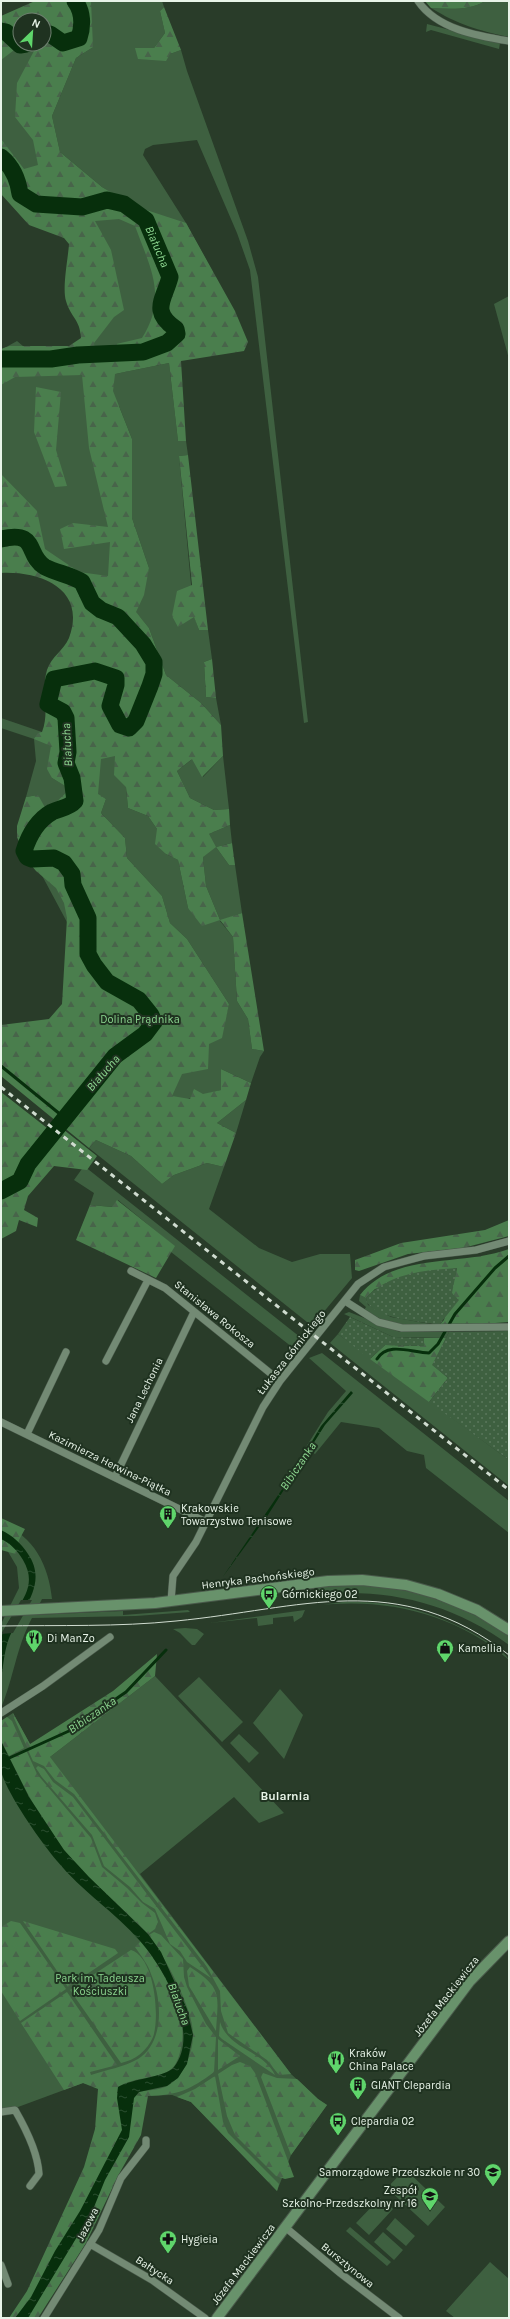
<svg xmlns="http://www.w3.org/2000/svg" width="510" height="2319" viewBox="0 0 510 2319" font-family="Karla,sans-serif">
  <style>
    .green { fill: #3e6040; fill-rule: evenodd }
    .forest { fill: url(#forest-firs); fill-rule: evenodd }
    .garden { fill: url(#garden-dots) }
    .water { fill: url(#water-ripples) }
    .pier { fill: #293c29 }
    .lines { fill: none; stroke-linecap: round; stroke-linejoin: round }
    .stream { stroke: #072f0c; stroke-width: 3 }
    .river { stroke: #072f0c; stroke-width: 17 }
    .street-casing { stroke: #49594a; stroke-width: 8 }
    .secondary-casing { stroke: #49594a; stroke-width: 12 }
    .street { stroke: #738a74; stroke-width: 7 }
    .secondary { stroke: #68926b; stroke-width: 10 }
    .tram { stroke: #d0dcd0; stroke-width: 1 }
    .rail { stroke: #d0dcd0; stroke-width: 3; stroke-dasharray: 5 5; stroke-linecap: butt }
    .labels { text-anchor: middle; stroke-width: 4; stroke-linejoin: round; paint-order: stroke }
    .park-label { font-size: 11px; fill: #8bd58f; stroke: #1f3220 }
    .street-label { font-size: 11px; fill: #e8f4e8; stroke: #1f3220 }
    .poi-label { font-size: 11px; fill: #e8f4e8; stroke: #1f3220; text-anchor: start }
    .water-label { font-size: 12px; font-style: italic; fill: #8fd992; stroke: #1f3220 }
    .neighbourhood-label { font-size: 12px; font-weight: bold; fill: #e8f4e8; stroke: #1f3220 }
  </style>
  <defs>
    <pattern id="forest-firs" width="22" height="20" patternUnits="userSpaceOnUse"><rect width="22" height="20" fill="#4a7e4d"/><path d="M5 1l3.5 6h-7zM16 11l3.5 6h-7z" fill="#48644a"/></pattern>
    <pattern id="garden-dots" width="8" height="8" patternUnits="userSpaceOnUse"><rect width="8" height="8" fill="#3e6040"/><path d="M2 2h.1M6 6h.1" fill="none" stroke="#5a775c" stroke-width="1.8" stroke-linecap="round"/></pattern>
    <pattern id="water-ripples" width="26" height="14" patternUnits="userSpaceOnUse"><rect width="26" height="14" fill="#072f0c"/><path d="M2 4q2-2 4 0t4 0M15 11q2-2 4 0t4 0" fill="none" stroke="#2b4e2f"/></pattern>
  </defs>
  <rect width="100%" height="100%" fill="#293c29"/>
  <path class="green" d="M 45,1 L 162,1 L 164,7 L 160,11 L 165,33 L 154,48 L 170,54 L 181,50 L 187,71 L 248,241 L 258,277 L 308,722 L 304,723 L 250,270 L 237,233 L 197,140 L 153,145 L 145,149 L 143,155 L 186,223 L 234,311 L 115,374 L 169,363 L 178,441 L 186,441 L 188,455 L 179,456 L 194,616 L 199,630 L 208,630 L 212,659 L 204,662 L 206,697 L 216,698 L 221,725 L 201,703 L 166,675 L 149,628 L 139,616 L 203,777 L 223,756 L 229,809 L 214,810 L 190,798 L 177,771 L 191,760 L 126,787 L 128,808 L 148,816 L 157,829 L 166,854 L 178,860 L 188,908 L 220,920 L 206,886 L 203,857 L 209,834 L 230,825 L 232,843 L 216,847 L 229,865 L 235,865 L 242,913 L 220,921 L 233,937 L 237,1001 L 248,1019 L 252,1049 L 264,1051 L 260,1057 L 251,1083 L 221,1069 L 221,1090 L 173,1103 L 66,1017 L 68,924 L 38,868 L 38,795 L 26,797 L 36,761 L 34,739 L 1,728 L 1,718 L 42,732 L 51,746 L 52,778 L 67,787 L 73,664 L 87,606 L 36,568 L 1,561 L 1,350 L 17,341 L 36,357 L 89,347 L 75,213 L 1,189 L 1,19 ZM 20,20 L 44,20 L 44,44 L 20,44 ZM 93,47 L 76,58 L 52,116 L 60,152 L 102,187 L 118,197 L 48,187 L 50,115 L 73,59 ZM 119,406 L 132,439 L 132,518 L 149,568 L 138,606 ZM 100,796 L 106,799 L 101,813 L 125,838 L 127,858 L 162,896 L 170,923 L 187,939 L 229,1004 L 226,1016 L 93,809 Z
    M 485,1 L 509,1 L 509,37 C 477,30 459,25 431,8 C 449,9 469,11 485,1 Z
    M 427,24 L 500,43 L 499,49 L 431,30 L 426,32 Z
    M 509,296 L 509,359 L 494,304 Z
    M 246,1100 L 236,1133 L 217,1123 Z
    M 96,1140 L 131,1156 L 162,1184 L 174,1175 L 207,1163 L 224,1167 L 209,1209 L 259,1248 L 292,1262 L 320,1254 L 350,1254 L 352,1278 L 312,1326 L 89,1148 Z
    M 84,1166 L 300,1337 L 292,1347 L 171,1252 L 174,1246 L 118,1200 L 113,1207 L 90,1205 L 94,1193 L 74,1180 Z
    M 360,1295 L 366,1298 L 368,1305 L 391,1317 L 442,1326 C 414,1327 388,1326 364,1310 L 366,1307 L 359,1301 Z
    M 349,1312 L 400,1332 L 449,1332 L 446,1338 L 393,1337 L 344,1314 Z
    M 338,1334 L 509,1460 L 509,1486 L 330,1343 Z
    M 322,1353 L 509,1501 L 509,1533 L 426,1468 L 424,1455 L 407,1451 L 379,1428 L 341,1422 L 315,1454 L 306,1447 L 328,1412 L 346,1391 L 309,1358 Z
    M 1,1525 C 34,1534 49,1567 52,1599 L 42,1599 L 34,1615 L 123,1611 L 123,1615 L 188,1610 L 190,1612 L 136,1616 L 32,1618 C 16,1648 14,1677 1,1708 L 1,1624 L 19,1588 L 17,1567 L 7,1550 Z
    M 368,1585 C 419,1590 467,1606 509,1636 L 509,1645 C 451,1602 384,1587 313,1595 L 315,1590 L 319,1587 Z
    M 343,1602 C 394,1600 442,1614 486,1641 C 493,1645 505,1652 509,1660 C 455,1613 384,1597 314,1606 Z
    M 305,1610 L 302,1617 L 294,1622 L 293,1616 L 273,1618 L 273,1624 L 258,1626 L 257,1618 L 210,1623 Z
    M 185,1628 L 197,1629 L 204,1634 L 195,1645 L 192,1645 L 180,1633 L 173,1629 Z
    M 155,1676 L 284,1813 L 259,1823 L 234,1797 L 140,1874 L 291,2074 L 318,2099 L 327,2105 L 291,2155 L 277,2191 L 191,2102 L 172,2095 L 132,2096 L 83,2083 L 18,2107 L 1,2109 L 1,1721 L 13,1713 L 30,1744 L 50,1757 Z
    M 199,1677 L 243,1722 L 222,1742 L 178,1696 Z
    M 280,1689 L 303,1715 L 284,1759 L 253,1723 Z
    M 239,1734 L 259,1753 L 249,1763 L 230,1743 Z
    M 405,2169 L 445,2207 L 428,2226 L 387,2188 Z
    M 380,2198 L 393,2209 L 369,2235 L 356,2223 Z
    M 395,2218 L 415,2236 L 406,2246 L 386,2229 Z
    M 350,2227 L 391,2262 L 387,2266 L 346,2231 Z
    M 383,2232 L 403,2250 L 394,2260 L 374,2242 Z
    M 490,2262 L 509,2279 L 509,2318 L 455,2318 L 446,2311 Z"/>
  <path class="forest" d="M 35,1 L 91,1 L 93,47 L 76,58 L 52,116 L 60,152 L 102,187 L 134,206 L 186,223 L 235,311 L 248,342 L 244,351 L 181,361 L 186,441 L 178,441 L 169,363 L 115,374 L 113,391 L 132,439 L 132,518 L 149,568 L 144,595 L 136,612 L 149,628 L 166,675 L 201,703 L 221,725 L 223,756 L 202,777 L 192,759 L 177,771 L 190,798 L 214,810 L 229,809 L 230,825 L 209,834 L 216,847 L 232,843 L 235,865 L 229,865 L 216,847 L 203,857 L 206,886 L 220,920 L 242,913 L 264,1051 L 252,1049 L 248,1019 L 237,1001 L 233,937 L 220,920 L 202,926 L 188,908 L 178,860 L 166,854 L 155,844 L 157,829 L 148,816 L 128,808 L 126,787 L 114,775 L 115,756 L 101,759 L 98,794 L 106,799 L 101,813 L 125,838 L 127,858 L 162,896 L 170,923 L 187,939 L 229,1004 L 222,1038 L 209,1044 L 208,1069 L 182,1074 L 172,1096 L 190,1099 L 194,1089 L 203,1094 L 221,1090 L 221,1069 L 251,1083 L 246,1100 L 217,1123 L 236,1133 L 224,1167 L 207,1163 L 174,1175 L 162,1184 L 131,1156 L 96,1140 L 89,1148 L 1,1076 L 1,1025 L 49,1019 L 62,1004 L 67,918 L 64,903 L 56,888 L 36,871 L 27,860 L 17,837 L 17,826 L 26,797 L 38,795 L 47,811 L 70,789 L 52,778 L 47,769 L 51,746 L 34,739 L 38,733 L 42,732 C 50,712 41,691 47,670 C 51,657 64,650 69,638 C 87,589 41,571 1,573 L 1,474 L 37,511 L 45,549 L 79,572 L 108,576 L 110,542 L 64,549 L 60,529 L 73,523 L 108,527 L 89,448 L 82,375 L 15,377 L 1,385 L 1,349 L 9,346 L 69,346 L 81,338 C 80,319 71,318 66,301 C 62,288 68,259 69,244 L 64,238 L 29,225 L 1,194 L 1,139 L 24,169 L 38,165 L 33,140 L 15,117 L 17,83 L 34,51 L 28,44 L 44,44 L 44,20 L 20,20 L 20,44 L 22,44 L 1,60 L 1,16 ZM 119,219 L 135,226 C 150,267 168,297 142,338 L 95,349 L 94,343 L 114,317 L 124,310 L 111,250 L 95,221 Z
    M 425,1 L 485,1 C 469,11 449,9 431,8 Z
    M 164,7 L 181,50 L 170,54 L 166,61 L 138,59 L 135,48 L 154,48 L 165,33 L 160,11 Z
    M 36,387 L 61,392 L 56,450 L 67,486 L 55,487 L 34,432 Z
    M 188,455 L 208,630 L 199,630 L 194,617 L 178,627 L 172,616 L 177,591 L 192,585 L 179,456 Z
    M 212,659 L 216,698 L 206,697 L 204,662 Z
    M 1,1092 L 47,1128 L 54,1122 L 97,1156 L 87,1170 L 54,1166 L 28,1196 L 24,1210 L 38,1218 L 37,1227 L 19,1220 L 16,1231 L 1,1239 Z
    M 117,1200 L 175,1246 L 156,1278 L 76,1240 L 90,1205 L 112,1207 Z
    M 509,1220 L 509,1236 L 463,1248 L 408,1254 L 359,1271 L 355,1270 L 355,1260 L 401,1243 L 485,1230 Z
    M 509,1249 L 509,1322 L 453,1326 L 439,1325 L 444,1320 L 457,1268 L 375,1289 L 366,1298 L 360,1295 C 395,1251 461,1267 509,1249 Z
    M 424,1338 L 446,1338 L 433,1365 L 448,1378 L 429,1402 L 370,1359 L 385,1345 L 424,1346 Z
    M 1,1518 L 25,1529 L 19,1540 L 16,1554 L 1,1550 Z
    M 157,1654 L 155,1676 L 50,1757 L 291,2074 L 279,2075 L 267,2060 L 228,2033 L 221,2011 L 220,1991 L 207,1967 L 74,1794 L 55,1780 L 44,1766 L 33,1761 L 28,1750 L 35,1747 L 27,1747 L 14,1718 L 13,1713 L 30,1744 L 113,1691 Z
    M 7,1717 L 12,1721 L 24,1748 L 9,1756 L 1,1741 L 1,1721 Z
    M 26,1750 L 37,1774 L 91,1838 L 102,1867 L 127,1888 L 142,1903 L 155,1913 L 158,1922 L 155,1929 L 148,1934 C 124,1909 98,1888 75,1863 C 48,1832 28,1796 10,1759 Z
    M 38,1766 L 44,1769 L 53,1782 L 73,1797 L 211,1978 L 187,1962 L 180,1951 L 170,1944 L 155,1909 L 143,1902 L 130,1887 L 104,1866 L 92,1835 L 41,1776 L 36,1768 Z
    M 11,1921 L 20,1923 L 66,1989 L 20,2021 L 1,1991 L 1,1927 Z
    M 23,1921 L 115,1949 L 118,1953 L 68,1987 Z
    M 154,1932 L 161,1935 L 183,1959 L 184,1977 L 187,1987 L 206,2024 L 216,2037 L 214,2072 C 190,2090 178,2095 148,2096 L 141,2135 L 119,2174 L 86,2243 L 38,2318 L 9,2318 L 27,2291 L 84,2167 L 95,2129 L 98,2089 L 83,2083 L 64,2090 L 21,2023 L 67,1992 L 117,2065 L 90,2072 L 91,2075 C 106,2070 124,2067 138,2059 C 165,2042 162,1999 151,1974 C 148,1964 141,1956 135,1947 L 141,1941 C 164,1971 191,2014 180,2052 C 178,2060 175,2068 167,2072 C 151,2079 134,2077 118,2087 L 117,2093 L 142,2096 L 139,2092 C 148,2090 161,2090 169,2085 C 184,2075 193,2053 193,2035 C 194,2009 164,1956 149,1935 Z
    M 131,1950 C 155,1957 160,2018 153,2037 C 147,2051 135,2060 121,2063 L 70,1990 Z
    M 190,1967 C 223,1988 218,1996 216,2031 L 189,1986 L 187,1971 Z
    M 220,2022 C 229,2050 263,2050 275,2075 L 222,2039 L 219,2036 Z
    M 218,2039 L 240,2056 L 218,2070 Z
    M 240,2062 L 250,2066 L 255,2073 L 294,2177 L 285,2179 L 276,2176 L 235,2135 L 227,2116 L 218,2074 L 232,2065 Z
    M 263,2073 L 277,2078 L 297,2079 L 318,2099 L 327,2105 L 291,2155 L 261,2077 Z
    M 215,2076 L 223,2122 L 228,2133 L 279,2184 L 277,2191 L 191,2102 L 177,2097 L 195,2089 Z"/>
  <path class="garden" d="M 457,1268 L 452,1293 L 459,1300 L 439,1325 C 416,1320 384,1321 367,1303 L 366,1298 C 389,1273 425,1270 457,1268 Z
    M 350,1317 L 393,1337 L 424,1338 L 424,1346 L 385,1345 L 370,1359 L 338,1334 Z
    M 509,1331 L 509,1460 L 429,1402 L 448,1378 L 432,1365 L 449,1332 Z"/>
  <path class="water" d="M 44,1140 L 52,1144 C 32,1161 26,1182 1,1197 L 1,1185 L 18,1175 Z
    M 351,1391 L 353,1393 L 325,1425 L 268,1515 L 222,1578 L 295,1470 L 321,1426 Z
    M 1,1530 C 13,1536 21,1543 28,1554 C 50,1586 18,1612 8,1641 C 4,1653 3,1668 1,1680 C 1,1668 0,1650 1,1638 C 10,1609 42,1592 23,1560 C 18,1551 10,1543 1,1539 Z
    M 1,1741 L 29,1797 L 64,1850 L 89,1877 L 148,1934 L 161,1952 L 187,2009 L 193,2035 L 187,2064 L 178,2078 L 167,2086 L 139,2092 L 134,2098 L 129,2137 L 105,2180 L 92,2212 L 28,2318 L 15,2318 L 31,2297 L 55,2251 L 80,2211 L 122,2130 L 117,2098 L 118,2087 C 133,2078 164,2078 174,2067 C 201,2033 164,1968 140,1941 C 115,1912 81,1891 57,1861 C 41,1842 7,1794 1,1771 C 0,1762 1,1750 1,1741 Z"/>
  <path class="pier" d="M 21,1600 L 32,1600 L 13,1633 L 1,1634 Z"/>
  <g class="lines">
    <path class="stream" d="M 1,1066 L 66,1119
      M 377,1359 C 388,1341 412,1353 429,1353 L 438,1344 L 455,1314 L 495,1268 L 509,1256
      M 7,1759 L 69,1731 L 126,1692 L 166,1650"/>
    <g class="river">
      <path d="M 1,31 L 6,32 L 20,45 L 26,44"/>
      <path d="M 44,34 L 50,34 L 63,43 L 79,38 C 83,26 83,12 75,1"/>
      <path id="s1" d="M 1,157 C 13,167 18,179 20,194 L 36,204 L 82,207 L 107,200 L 124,204 L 146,220 L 170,277 C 164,300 150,311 176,329 L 177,334 L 167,343 L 143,352 L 78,355 L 51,359 L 1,359"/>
      <path d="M 1,539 C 39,530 25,555 45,567 C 57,573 71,575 82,582 L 92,603 L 101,610 L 118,617 L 143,644 L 154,662 L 154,674 L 150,686 L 136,721 L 129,728 L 120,725 L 110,706 L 116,685 L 116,678 L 95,671 L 54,679 L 48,704 L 63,712 L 66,718 L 68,752 L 66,763 L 72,778 L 75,801 C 69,808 60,808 52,812 C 38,820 29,835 24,851 L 27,857 L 32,859 L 54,858 L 64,863 L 72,874 L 73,885 L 88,918 L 88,954 L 94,965 L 107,982 L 139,1000 L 151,1015 L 154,1022 L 145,1034 L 115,1056 L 28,1164 L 20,1181 L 1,1191"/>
    </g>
    <g class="street-casing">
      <path id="street" d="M 418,1 C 437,29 477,36 509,41
        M 131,1271 L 165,1288 L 280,1381
        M 345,1301 L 378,1322 L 402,1328 L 509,1327
        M 106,1361 L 148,1280
        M 1,1422 L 206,1522
        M 27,1434 L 66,1352
        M 115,1477 L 194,1312
        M 171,1601 L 173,1576 L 196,1542 L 263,1407 L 280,1381 L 358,1284 L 384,1267 L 402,1262 L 424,1256 L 476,1250 L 509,1241
        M 1,1713 L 43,1686 L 110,1637
        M 1,2112 L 15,2110 C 26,2129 38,2153 39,2174 L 30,2186
        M 285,2227 L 340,2273 L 399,2318
        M 90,2244 L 152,2280 L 205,2318
        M 1,2265 L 8,2284
        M 44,2318 L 99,2230 L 121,2178 L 146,2146 L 146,2140"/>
    </g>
    <g class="secondary-casing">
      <path id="secondary" d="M 1,1611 L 155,1603 L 328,1581 L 362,1580 L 406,1585 L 438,1594 L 477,1610 L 509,1630
        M 217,2318 L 470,1981 L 509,1941"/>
    </g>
    <use href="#street" class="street"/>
    <use href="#secondary" class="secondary"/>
    <path class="tram" d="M 1,1626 C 59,1625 118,1627 176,1621 C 301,1609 398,1568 509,1655"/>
    <path class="rail" d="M 1,1087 L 509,1490"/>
  </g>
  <defs>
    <g id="building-pin" transform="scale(0.9)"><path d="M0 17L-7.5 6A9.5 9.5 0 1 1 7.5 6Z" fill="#5fd56b" stroke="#1f3220"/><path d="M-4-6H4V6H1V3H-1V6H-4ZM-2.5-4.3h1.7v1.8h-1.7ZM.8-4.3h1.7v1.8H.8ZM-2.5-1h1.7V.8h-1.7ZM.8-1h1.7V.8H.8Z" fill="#111"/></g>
    <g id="bus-pin" transform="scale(0.9)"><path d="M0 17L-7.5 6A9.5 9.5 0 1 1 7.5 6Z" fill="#5fd56b" stroke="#1f3220"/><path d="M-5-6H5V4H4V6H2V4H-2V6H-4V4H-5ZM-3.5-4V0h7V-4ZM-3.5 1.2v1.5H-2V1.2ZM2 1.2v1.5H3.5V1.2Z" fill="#111"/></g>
    <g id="restaurant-pin" transform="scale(0.9)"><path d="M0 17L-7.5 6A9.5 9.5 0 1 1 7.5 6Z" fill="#5fd56b" stroke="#1f3220"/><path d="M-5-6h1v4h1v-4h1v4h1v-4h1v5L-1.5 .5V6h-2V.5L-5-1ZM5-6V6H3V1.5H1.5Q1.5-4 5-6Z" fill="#111"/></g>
    <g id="shop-pin" transform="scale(0.9)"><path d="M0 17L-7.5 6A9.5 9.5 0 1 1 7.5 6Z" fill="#5fd56b" stroke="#1f3220"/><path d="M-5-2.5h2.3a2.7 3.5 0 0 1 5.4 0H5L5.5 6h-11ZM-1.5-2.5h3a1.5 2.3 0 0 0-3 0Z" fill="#111"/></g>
    <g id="school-pin" transform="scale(0.9)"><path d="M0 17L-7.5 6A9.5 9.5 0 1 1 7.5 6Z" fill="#5fd56b" stroke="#1f3220"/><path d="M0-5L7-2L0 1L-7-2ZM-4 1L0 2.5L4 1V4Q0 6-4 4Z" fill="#111"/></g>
    <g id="pharmacy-pin" transform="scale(0.9)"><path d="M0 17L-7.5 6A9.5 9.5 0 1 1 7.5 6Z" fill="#5fd56b" stroke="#1f3220"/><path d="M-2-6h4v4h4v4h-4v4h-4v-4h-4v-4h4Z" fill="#111"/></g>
  </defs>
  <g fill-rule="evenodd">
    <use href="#building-pin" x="168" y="1514"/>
    <use href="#bus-pin" x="269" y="1594"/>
    <use href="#restaurant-pin" x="34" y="1638"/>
    <use href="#shop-pin" x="445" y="1648"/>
    <use href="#restaurant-pin" x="336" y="2059"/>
    <use href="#building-pin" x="358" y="2085"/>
    <use href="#bus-pin" x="338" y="2121"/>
    <use href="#school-pin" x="493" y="2172"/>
    <use href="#school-pin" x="430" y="2196"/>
    <use href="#pharmacy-pin" x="168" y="2239"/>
  </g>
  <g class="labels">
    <g class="park-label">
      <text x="140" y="1023">Dolina Prądnika</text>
      <text x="100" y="1982">Park im. Tadeusza<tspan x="100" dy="13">Kościuszki</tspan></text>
    </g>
    <g class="street-label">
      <text transform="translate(215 1314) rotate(39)" y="4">Stanisława Rokosza</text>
      <text transform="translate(291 1352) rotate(-52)" y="4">Łukasza Górnickiego</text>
      <text transform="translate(144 1390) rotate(-64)" y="4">Jana Lechonia</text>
      <text transform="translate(110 1463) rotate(26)" y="4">Kazimierza Herwina-Piątka</text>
      <text transform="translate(258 1578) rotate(-7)" y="4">Henryka Pachońskiego</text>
      <text transform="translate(446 1996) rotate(-52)" y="4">Józefa Mackiewicza</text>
      <text transform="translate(87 2224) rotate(-63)" y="4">Jazowa</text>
      <text transform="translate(243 2264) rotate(-53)" y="4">Józefa Mackiewicza</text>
      <text transform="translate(348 2265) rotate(39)" y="4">Bursztynowa</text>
      <text transform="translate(155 2270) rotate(33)" y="4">Bałtycka</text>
    </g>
    <g class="poi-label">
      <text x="181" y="1512">Krakowskie<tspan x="181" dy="13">Towarzystwo Tenisowe</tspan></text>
      <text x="282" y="1598">Górnickiego 02</text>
      <text x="47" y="1642">Di ManZo</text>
      <text x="458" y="1652">Kamellia</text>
      <text x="349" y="2057">Kraków<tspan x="349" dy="13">China Palace</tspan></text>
      <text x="371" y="2089">GIANT Clepardia</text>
      <text x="351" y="2125">Clepardia 02</text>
      <text x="480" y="2176" text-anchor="end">Samorządowe Przedszkole nr 30</text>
      <text x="417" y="2194" text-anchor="end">Zespół<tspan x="417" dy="13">Szkolno-Przedszkolny nr 16</tspan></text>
      <text x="181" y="2243">Hygieia</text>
    </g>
    <g class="water-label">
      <text dy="4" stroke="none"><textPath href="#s1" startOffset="207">Białucha</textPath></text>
      <text transform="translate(67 745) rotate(-93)" y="4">Białucha</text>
      <text transform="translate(103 1073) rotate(-49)" y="4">Białucha</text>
      <text transform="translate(298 1466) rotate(-56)" y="4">Bibiczanka</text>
      <text transform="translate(92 1715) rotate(-34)" y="4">Bibiczanka</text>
      <text transform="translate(179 2004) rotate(70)" y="4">Białucha</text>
    </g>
    <g class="neighbourhood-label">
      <text x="285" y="1800">Bularnia</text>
    </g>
  </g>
  <rect width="510" height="2319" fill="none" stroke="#e8f4e8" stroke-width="4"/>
  <g transform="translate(32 32) rotate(25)"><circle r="19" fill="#1f3220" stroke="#6f8070"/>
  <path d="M0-3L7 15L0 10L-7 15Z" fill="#5fd56b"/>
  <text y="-6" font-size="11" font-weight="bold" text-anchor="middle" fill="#e8f4e8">N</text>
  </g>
</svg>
